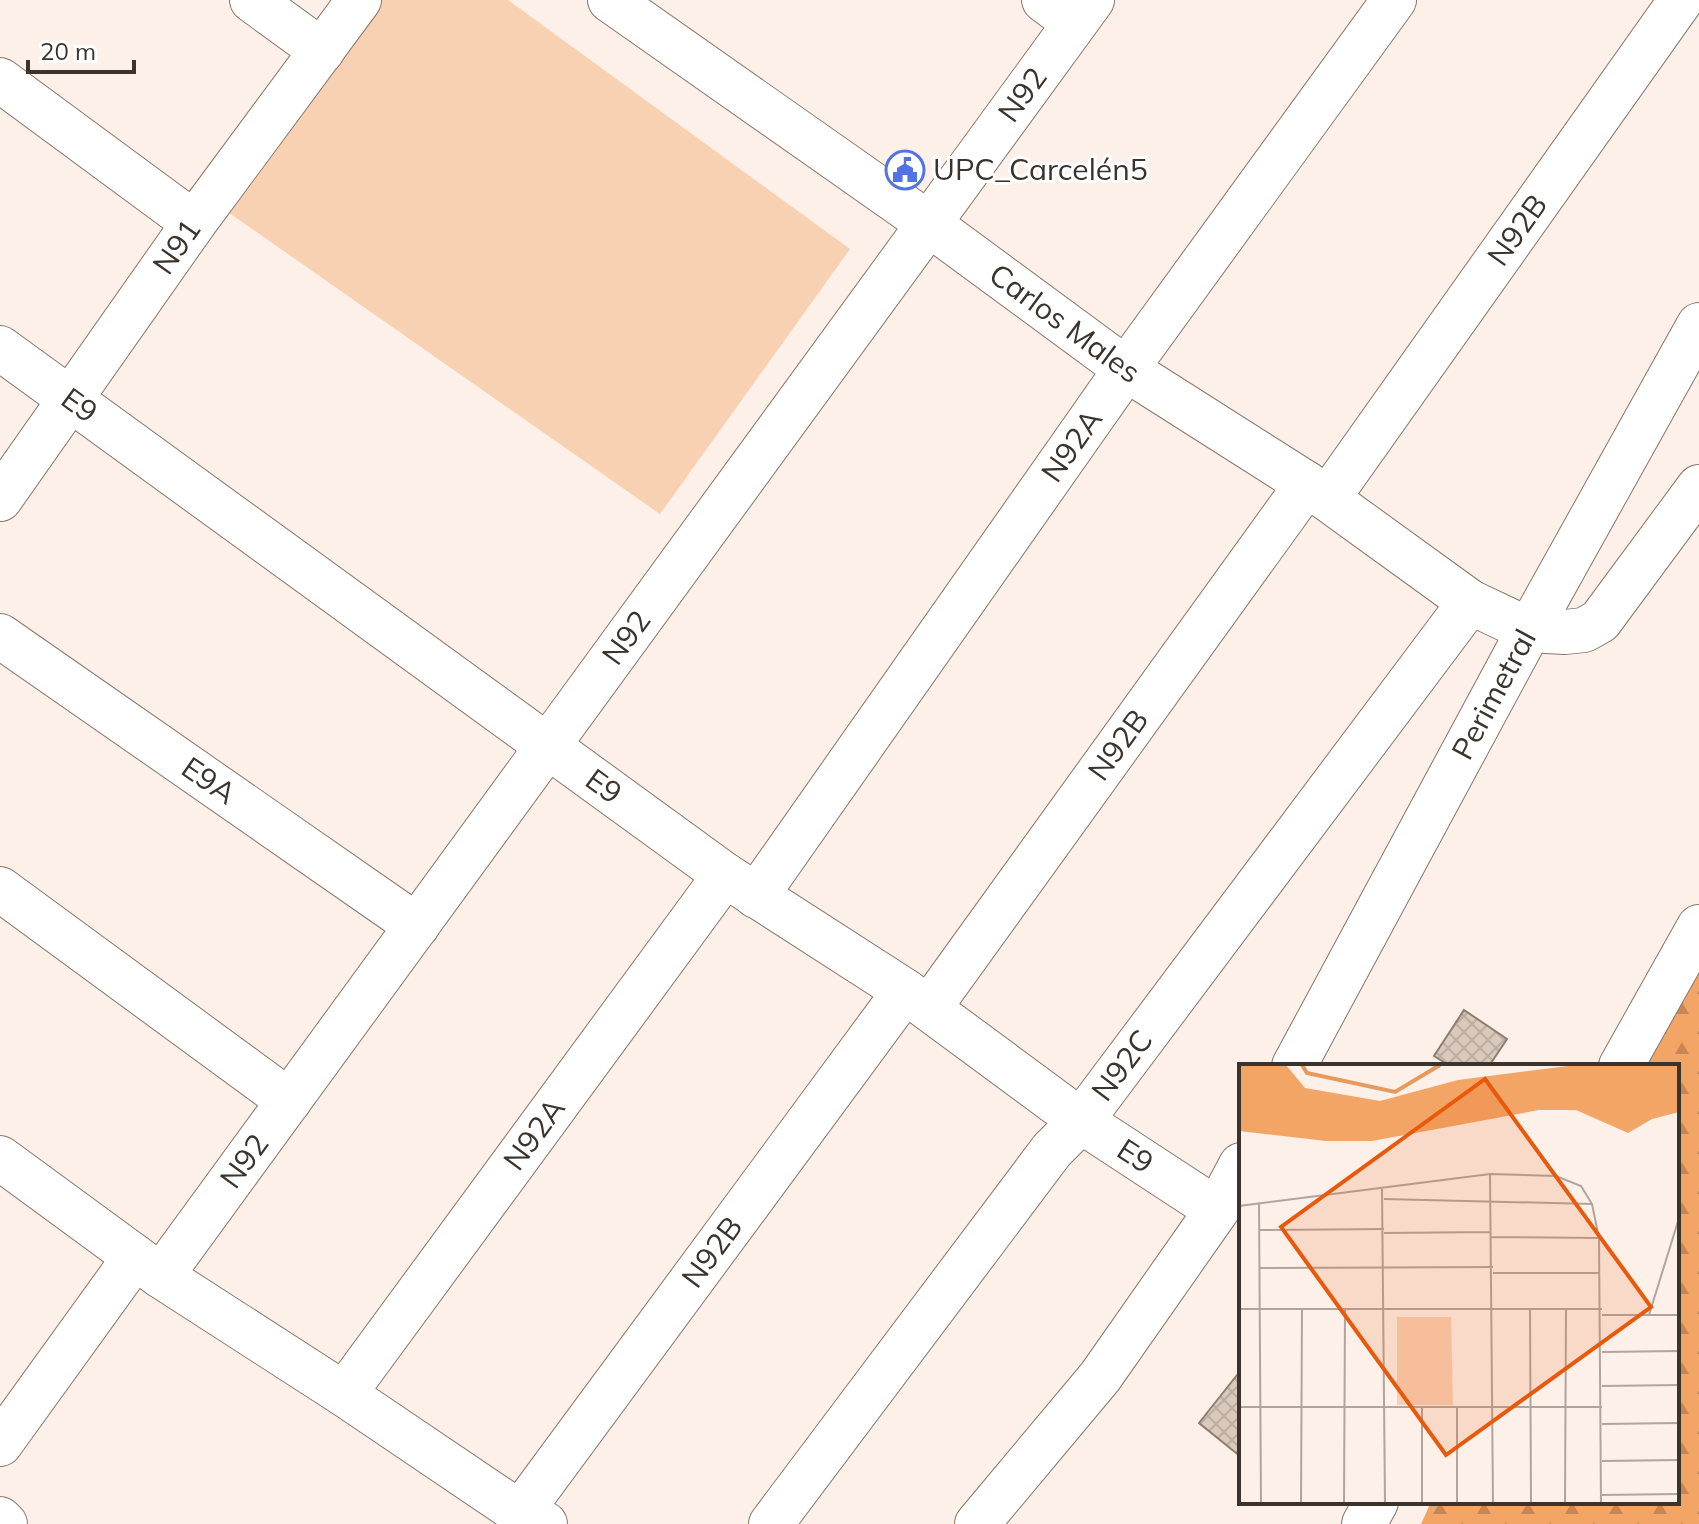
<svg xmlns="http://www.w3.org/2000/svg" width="1699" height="1524" viewBox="0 0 1699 1524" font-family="Mulish,sans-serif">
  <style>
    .forest { fill: url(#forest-firs) }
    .pitch { fill: #f8d1b3 }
    .building { fill: url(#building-cross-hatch); stroke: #8e7d70; stroke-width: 2 }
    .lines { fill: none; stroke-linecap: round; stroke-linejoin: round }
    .minor-casing { stroke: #87766a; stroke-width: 46 }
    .minor { stroke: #fff; stroke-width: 44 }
    .labels { text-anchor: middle; stroke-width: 6; stroke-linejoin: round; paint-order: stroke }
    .street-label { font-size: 30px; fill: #3b342e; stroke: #fff }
    .poi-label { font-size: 30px; fill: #3b342e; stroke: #fff; text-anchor: start }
    .inset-river { fill: none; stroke: #e79a5b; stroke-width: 4 }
    .inset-road { fill: none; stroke: #afa59e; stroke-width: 2 }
    .view { fill: #e8590c; fill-opacity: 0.15; stroke: #e8590c; stroke-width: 4 }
    .inset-edge { fill: none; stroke: #3b342e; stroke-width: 4 }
  </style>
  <defs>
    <pattern id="forest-firs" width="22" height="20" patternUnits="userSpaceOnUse" patternTransform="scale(2)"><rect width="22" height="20" fill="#f3a566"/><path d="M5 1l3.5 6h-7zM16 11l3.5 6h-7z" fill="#c68754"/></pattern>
    <pattern id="building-cross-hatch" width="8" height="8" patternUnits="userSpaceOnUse" patternTransform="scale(2)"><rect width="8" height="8" fill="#dbc9bb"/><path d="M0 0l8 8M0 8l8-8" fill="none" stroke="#bdada1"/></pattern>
  </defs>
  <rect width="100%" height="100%" fill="#fcf0e8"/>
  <path class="forest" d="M 1699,940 L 1699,1524 L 1421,1524 L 1431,1502 L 1677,1502 L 1677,1066 L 1635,1066 Z"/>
  <path class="pitch" d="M 378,0 L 508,0 L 850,249 L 660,514 L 225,210 Z"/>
  <path class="building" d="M 1464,1010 L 1507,1039 L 1489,1066 L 1450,1066 L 1434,1056 Z
    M 1241,1370 L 1241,1457 L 1199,1423 Z"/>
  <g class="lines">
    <g class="minor-casing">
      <g id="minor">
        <path d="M 252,0 L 322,51"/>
        <path id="s1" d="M 610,0 L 929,224 L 1126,369 L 1307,484 L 1470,602 L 1529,630 L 1565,632 L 1584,630 L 1600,621 L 1699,487"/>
        <path d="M 1044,0 L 1075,23"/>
        <path d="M 0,80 L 194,223"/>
        <path id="s2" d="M 0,348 L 725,875 L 905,991 L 1081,1121 L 1217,1210"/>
        <path id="s3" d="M 1328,498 L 1681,0"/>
        <path id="s4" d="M 0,499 L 194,223 L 359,0"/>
        <path id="s5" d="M 0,636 L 417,926"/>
        <path d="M 0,889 L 289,1101"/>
        <path id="s6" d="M 756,896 L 1126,369 L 1394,0"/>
        <path id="s7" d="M 929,1008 L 1307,484"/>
        <path id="s8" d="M 1294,1066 L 1529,630 L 1699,325"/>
        <path d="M 1621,1066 L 1699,927"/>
        <path d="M 0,1158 L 161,1276 L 344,1394 L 520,1513 L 545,1524"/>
        <path id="s9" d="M 161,1276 L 1092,0"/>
        <path id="s10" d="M 344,1394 L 725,875"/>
        <path d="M 0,1444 L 135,1257"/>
        <path id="s11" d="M 520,1513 L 905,991"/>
        <path d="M 0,1519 L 5,1524"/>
        <path id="s12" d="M 771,1524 L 1052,1150 L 1081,1121 L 1470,602"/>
        <path d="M 977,1524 L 1100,1377 L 1217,1210 L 1241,1165"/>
        <path d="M 1364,1524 L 1376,1502"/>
      </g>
    </g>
    <use href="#minor" class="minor"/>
  </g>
  <defs>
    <g id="civic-ring" transform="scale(2)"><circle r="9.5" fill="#fff" stroke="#5272e7" stroke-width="1.5"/><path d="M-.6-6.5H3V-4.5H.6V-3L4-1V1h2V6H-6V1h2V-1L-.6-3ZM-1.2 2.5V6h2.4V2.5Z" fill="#5272e7"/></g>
  </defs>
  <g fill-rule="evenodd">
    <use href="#civic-ring" x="905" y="170"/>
  </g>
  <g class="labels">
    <g class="street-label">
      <text dy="10" stroke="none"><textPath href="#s9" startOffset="1462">N92</textPath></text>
      <text dy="10" stroke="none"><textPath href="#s3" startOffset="328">N92B</textPath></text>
      <text dy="10" stroke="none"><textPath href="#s4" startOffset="308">N91</textPath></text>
      <text dy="10" stroke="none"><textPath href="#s1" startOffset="558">Carlos Males</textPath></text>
      <text dy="10" stroke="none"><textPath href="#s2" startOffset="98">E9</textPath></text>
      <text dy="10" stroke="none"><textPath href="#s6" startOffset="550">N92A</textPath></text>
      <text dy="10" stroke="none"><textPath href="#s9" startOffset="790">N92</textPath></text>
      <text dy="10" stroke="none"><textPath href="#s8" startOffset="422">Perimetral</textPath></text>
      <text dy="10" stroke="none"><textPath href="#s7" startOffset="324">N92B</textPath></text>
      <text dy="10" stroke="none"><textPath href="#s5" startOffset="254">E9A</textPath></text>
      <text dy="10" stroke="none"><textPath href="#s2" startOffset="746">E9</textPath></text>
      <text dy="10" stroke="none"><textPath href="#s12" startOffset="578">N92C</textPath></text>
      <text dy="10" stroke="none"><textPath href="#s10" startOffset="322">N92A</textPath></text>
      <text dy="10" stroke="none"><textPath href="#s2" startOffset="1394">E9</textPath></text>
      <text dy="10" stroke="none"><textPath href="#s9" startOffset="142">N92</textPath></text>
      <text dy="10" stroke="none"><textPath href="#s11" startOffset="324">N92B</textPath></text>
    </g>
    <g class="poi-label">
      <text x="933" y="180">UPC_Carcelén5</text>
    </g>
  </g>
  <g transform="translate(1239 1064)">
    <rect width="440" height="440" fill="#fcf0e8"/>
    <path d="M 0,1 L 47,1 L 66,24 L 141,37 L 219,16 L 337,1 L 440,1 L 440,48 L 413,55 L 389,69 L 337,46 L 300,46 L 133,77 L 87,77 L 0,67 Z" fill="#f3a566"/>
    <path d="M 158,253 L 212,253 L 214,341 L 158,341 Z" fill="#f8d1b3"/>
    <path class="inset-river" d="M 63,1 L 68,9 L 156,28 L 201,1"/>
    <path class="inset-road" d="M 251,110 L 254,439M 143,125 L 146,439M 145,135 L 353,140M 20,139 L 22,439M 0,142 L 251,110 L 317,112 L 342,122 L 353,140 L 360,174 L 362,439M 21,166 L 145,165M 145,169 L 252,168M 252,173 L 360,174M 20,204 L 254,203M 254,209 L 361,209M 0,245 L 363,245M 291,245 L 292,439M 363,251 L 440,251M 410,251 L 440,154M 363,288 L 440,287M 363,322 L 440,321M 0,343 L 363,343M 363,360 L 440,359M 363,397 L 440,396M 362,431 L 440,430M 62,439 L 63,245M 105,439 L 106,245M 183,439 L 183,343M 218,439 L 218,344M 326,439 L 327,245"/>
    <path class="view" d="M 246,15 L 412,243 L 207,391 L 42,163 Z"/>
    <rect width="440" height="440" class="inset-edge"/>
  </g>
  <path d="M28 60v12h106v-12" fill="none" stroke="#3b342e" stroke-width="4"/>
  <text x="40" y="60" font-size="24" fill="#3b342e" stroke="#ffffff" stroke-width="6" paint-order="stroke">20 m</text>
</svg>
